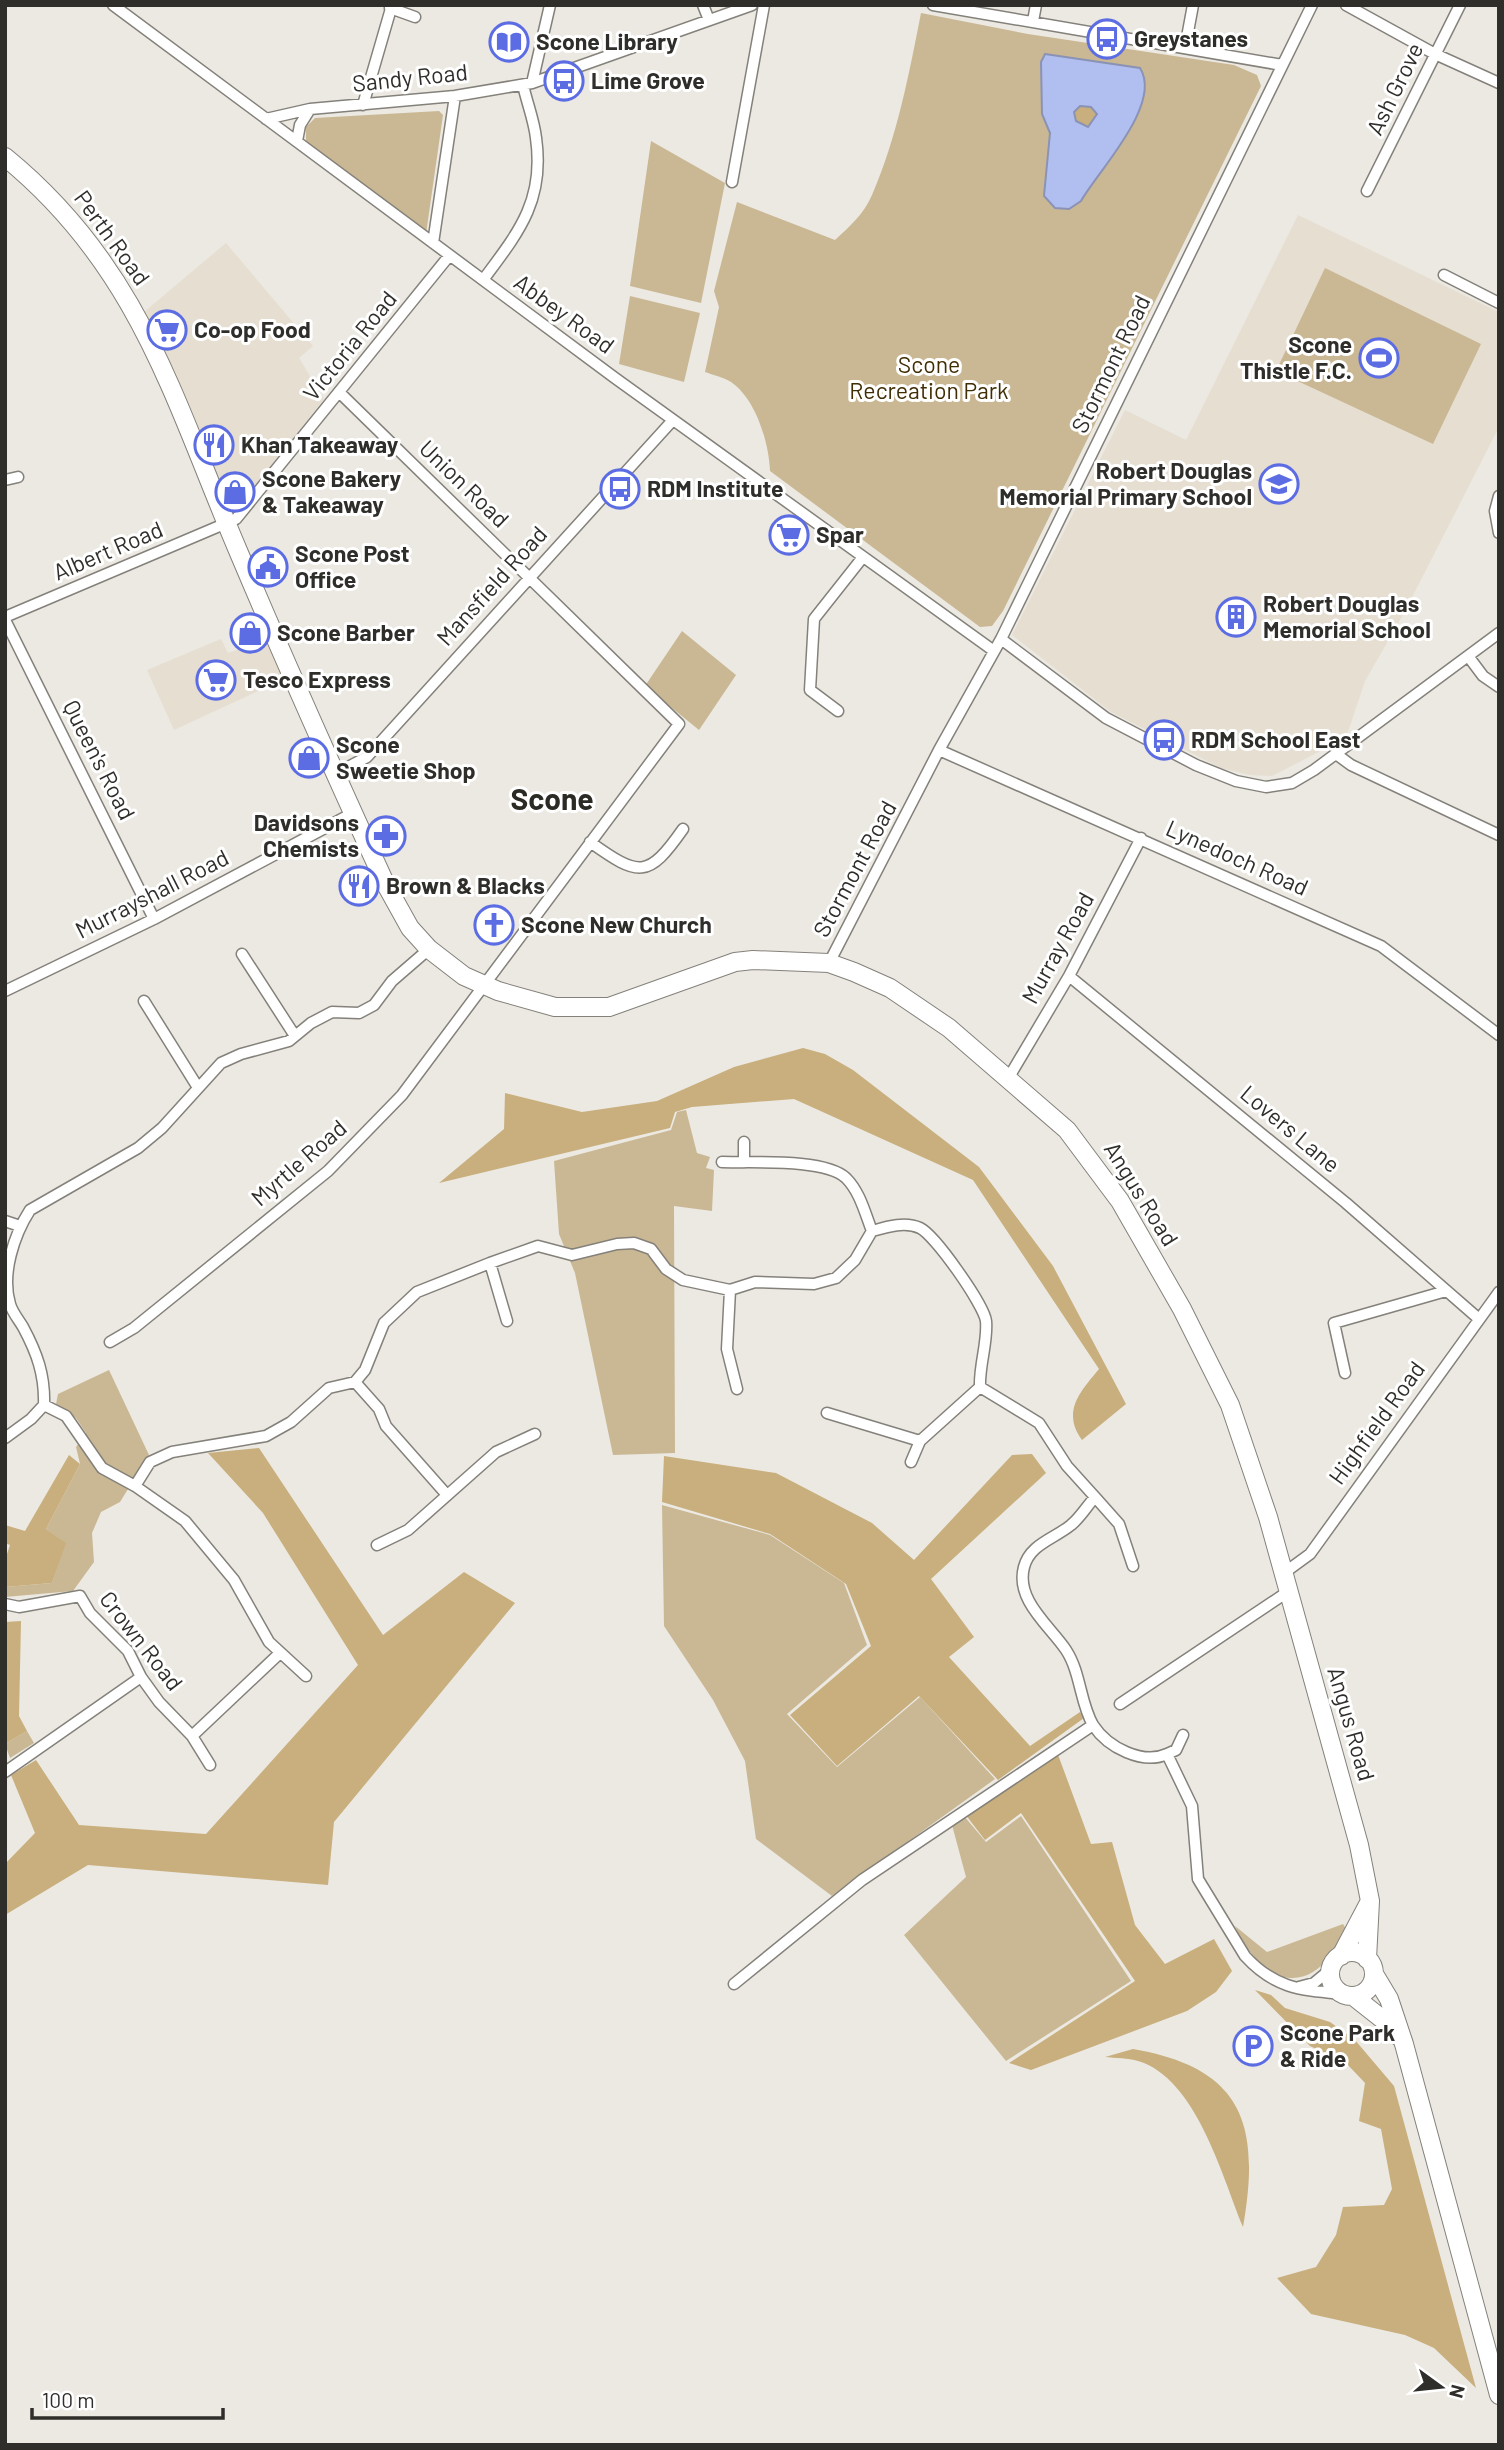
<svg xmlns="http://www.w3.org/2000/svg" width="1504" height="2450" viewBox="0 0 1504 2450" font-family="Barlow,sans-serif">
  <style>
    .built { fill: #e5ded1 }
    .green { fill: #cab894 }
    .forest { fill: #c8af7d }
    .water { fill: #b1bef0; stroke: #8a93b5; stroke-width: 2; fill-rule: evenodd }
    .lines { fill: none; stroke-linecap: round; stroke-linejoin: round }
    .street-casing { stroke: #84817b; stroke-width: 13 }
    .primary-casing { stroke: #84817b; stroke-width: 20 }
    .street { stroke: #fff; stroke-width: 10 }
    .primary { stroke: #fff; stroke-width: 18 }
    .labels { text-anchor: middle; stroke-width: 6; stroke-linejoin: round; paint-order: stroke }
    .poi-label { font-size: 23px; font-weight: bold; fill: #2f2e2b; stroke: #fff; text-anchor: start }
    .street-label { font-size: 23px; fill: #2f2e2b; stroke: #fff }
    .park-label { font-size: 23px; fill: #3f2d03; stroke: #fff }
    .district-label { font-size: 30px; font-weight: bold; fill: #2c2a25; stroke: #fff }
  </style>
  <rect width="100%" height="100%" fill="#ece9e2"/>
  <path class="built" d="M 1298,215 L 1499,312 L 1499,427 L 1404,613 L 1365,681 L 1346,738 L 1272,776 L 1250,775 L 1221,768 L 1111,712 L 1012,635 L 1125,410 L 1186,440 Z
    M 226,243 L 313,346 L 299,358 L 324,399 L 245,499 L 226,509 L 144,312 Z
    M 221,639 L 228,653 L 266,640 L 284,679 L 174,730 L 147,670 Z"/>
  <path class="green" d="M 921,13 L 1028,34 L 1234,65 L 1257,75 L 1261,86 L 1003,611 L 992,626 L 980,627 L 770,471 C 769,443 756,399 731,382 C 723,377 713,375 705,372 L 719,307 L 714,291 L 737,202 L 835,240 C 849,227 864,214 872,195 C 897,138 909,74 921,13 Z
    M 439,111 L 443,115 L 426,234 L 306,145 L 306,127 L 315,118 Z
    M 651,141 L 725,183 L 701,303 L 630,286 Z
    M 1325,268 L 1481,344 L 1433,444 L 1276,371 Z
    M 630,296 L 700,313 L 684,382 L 619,364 Z
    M 682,631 L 736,675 L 699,730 L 645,686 Z
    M 686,1110 L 697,1153 L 710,1157 L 706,1168 L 714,1170 L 712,1211 L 674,1206 L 675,1453 L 613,1455 L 575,1273 L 559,1234 L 554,1161 L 671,1130 L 677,1112 Z
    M 109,1370 L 149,1455 L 120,1502 L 101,1512 L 92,1533 L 94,1562 L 73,1591 L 5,1597 L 5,1587 L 52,1583 L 65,1543 L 46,1529 L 80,1464 L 76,1447 L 86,1433 L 76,1418 L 56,1404 L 58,1394 Z
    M 662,1505 L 770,1535 L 844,1583 L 867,1645 L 787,1714 L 837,1767 L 920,1697 L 995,1779 L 832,1896 L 756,1839 L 745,1761 L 713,1700 L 664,1626 Z
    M 27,1731 L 34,1743 L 10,1758 L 5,1744 Z
    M 964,1816 L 986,1842 L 1021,1816 L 1131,1981 L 1006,2061 L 904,1935 L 966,1877 L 952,1825 Z
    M 1343,1924 L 1346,1929 C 1337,1944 1328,1963 1313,1972 C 1278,1993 1247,1954 1235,1926 L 1267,1952 Z"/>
  <path class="forest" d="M1074 116a11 11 0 1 1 22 0a11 11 0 1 1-22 0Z
    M 803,1048 L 825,1054 L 853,1070 L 979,1167 L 1053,1266 L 1126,1404 L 1082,1440 C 1061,1411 1081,1391 1099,1369 L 973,1180 L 794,1099 L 692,1107 L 675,1112 L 670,1128 L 439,1183 L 504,1129 L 505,1093 L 582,1112 L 657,1101 L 734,1067 Z
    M 259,1448 L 383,1635 L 464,1572 L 515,1603 L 334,1822 L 328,1885 L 88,1865 L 5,1915 L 5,1864 L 35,1833 L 11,1775 L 36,1760 L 79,1825 L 206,1834 L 358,1665 L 263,1513 L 208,1453 Z
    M 1032,1454 L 1046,1473 L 931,1579 L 974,1637 L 949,1657 L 1030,1746 L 1080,1712 L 1084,1718 L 998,1780 L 919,1696 L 837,1766 L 790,1715 L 871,1646 L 846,1584 L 770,1534 L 662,1502 L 664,1456 L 776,1473 L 872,1523 L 914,1560 L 1012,1455 Z
    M 69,1455 L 80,1464 L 46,1529 L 66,1543 L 52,1583 L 5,1587 L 5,1560 L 10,1545 L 5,1543 L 5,1525 L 25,1531 Z
    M 21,1621 L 19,1716 L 27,1731 L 5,1744 L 5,1622 Z
    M 1057,1752 L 1091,1844 L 1112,1842 L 1135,1925 L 1165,1964 L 1214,1939 L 1232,1971 L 1216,1992 L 1187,2011 L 1031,2070 L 1009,2063 L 1135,1981 L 1021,1813 L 985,1840 L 965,1814 Z
    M 1255,1990 L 1271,1995 L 1285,2008 L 1330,2022 L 1355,2040 L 1394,2086 L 1476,2388 L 1434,2348 L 1405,2335 L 1311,2314 L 1277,2278 L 1316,2267 L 1336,2235 L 1343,2207 L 1384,2205 L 1392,2189 L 1381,2129 L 1359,2121 L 1365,2083 L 1347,2064 L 1310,2046 Z
    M 1133,2049 C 1243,2068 1261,2124 1243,2227 C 1222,2176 1196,2078 1138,2061 C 1128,2058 1116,2058 1105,2057 Z"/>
  <path class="water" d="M 1045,54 L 1140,68 C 1163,104 1098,171 1081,201 L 1069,209 L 1055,208 L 1044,196 L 1050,133 L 1042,114 L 1041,62 ZM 1080,106 L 1091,107 L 1097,114 L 1088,127 L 1076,121 L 1074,112 Z"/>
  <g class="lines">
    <g class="street-casing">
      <path id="street" d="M 113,5 L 615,378 L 994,651
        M 703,5 L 709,20
        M 933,5 L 1282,65
        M 1346,5 L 1435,54 L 1499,83
        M 390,8 L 415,17
        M 1033,21 L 1036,5
        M 1185,48 L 1193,5
        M 532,83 L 550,5
        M 363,105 L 392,5
        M 266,119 L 310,109 L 455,96 L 532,83 L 752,5
        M 297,141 L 300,125 L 310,109
        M 732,182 L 764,5
        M 1367,191 L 1460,5
        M 433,243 L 455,96
        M 1444,275 L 1499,303
        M 483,280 C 518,233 545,201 536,138 C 534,120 527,103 523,85
        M 5,480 L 18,477
        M 1499,496 L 1495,511 L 1499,533
        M 5,617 L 236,519 L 449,256
        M 5,620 L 154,919
        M 1001,639 L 1106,718 L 1196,765 L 1236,781 L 1266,787 L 1292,783 L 1314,770 L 1499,633
        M 1468,656 L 1483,676 L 1499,687
        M 838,711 L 810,690 L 814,619 L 863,557
        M 939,750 L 1381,946 L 1499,1035
        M 1336,754 L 1351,765 L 1499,835
        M 337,773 L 367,757 L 673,420
        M 590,842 C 639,877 648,879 683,829
        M 242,954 L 295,1036
        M 829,963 L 939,750 L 1001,639 L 1312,5
        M 1069,976 L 1346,1203 L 1479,1319
        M 5,991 L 154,919 L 353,813
        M 144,1001 L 197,1086
        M 1009,1077 L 1069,976 L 1141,838
        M 722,1162 C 751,1163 825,1158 846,1178 C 860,1192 865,1213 872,1231
        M 744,1162 L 744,1142
        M 5,1221 L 20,1226
        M 490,1263 L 507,1321
        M 730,1290 L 727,1349 L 737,1389
        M 110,1342 L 134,1328 L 328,1171 L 402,1095 L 679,724 L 340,393
        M 1345,1373 L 1334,1323 L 1446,1291
        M 355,1382 L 379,1409 L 386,1426 L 447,1495
        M 44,1405 L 66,1416 L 102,1468 L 135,1486 L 185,1521 L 234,1580 L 269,1642 L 306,1676
        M 827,1413 L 920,1441 L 980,1387
        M 5,1438 L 31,1419 L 44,1405 C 45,1375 37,1353 23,1327 C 19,1320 12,1312 10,1304 C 1,1274 14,1235 30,1210 L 138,1148 L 162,1128 L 221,1063 L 241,1054 L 289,1041 L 311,1023 L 332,1012 L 359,1013 L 374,1005 L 392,981 L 429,949
        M 911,1462 L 920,1441
        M 135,1486 L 150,1462 L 172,1452 L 266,1436 L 291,1422 L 329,1388 L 355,1382 L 365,1370 L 384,1323 L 417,1292 L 490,1263 L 538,1246 L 572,1255 L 617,1244 L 634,1243 L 651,1249 L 666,1269 L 683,1280 L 730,1290 L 755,1282 L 814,1284 L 836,1278 L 855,1260 L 872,1231 C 886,1227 905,1221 920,1228 C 935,1235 984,1305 986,1321 C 988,1342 979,1365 980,1387 L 1039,1423 L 1067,1466 L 1095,1497 C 1087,1506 1080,1518 1071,1525 C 1054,1539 1030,1544 1024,1567 C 1015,1600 1050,1626 1066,1650 C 1081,1673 1080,1703 1093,1725 C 1108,1748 1143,1765 1167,1754 L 1192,1806 L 1198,1879 L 1245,1956 C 1275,1989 1301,1990 1344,1994
        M 1095,1497 L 1119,1524 L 1133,1566
        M 377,1545 L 408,1530 L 496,1452 L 535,1434
        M 1284,1573 L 1310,1554 L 1499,1292
        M 5,1604 L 19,1607 L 80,1596 L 90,1613 L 128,1651 L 141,1677 L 159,1702 L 192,1736
        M 1120,1704 L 1289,1591
        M 1167,1754 L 1176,1750 L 1183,1735
        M 210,1765 L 192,1736 L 280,1653
        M 5,1772 L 141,1677
        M 734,1984 L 862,1880 L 1093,1725
        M 1299,1987 L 1314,1983 L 1331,1969"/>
    </g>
    <g class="primary-casing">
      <path id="primary" d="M 5,157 C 140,267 174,401 239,553 C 286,664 335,774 385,883 L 410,928 L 429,949 L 464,976 L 498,991 L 555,1007 L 609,1007 L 735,962 L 753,960 L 829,963 L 854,972 L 890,988 L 949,1028 L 1067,1130 L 1120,1201 L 1182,1309 L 1230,1405 L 1268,1517 L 1359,1845 L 1370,1901 L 1367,1959
        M1330 1974a22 22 0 1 1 44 0a22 22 0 1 1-44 0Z
        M 1341,1956 L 1369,1903
        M 1374,1974 L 1389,1999 L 1404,2044 L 1499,2395
        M 1353,1996 L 1386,2022 L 1398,2036"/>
    </g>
    <use href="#street" class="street"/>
    <use href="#primary" class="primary"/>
  </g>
  <defs>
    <g id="bus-ring" transform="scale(2.0125)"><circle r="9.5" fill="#fff" stroke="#5c6de4" stroke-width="1.5"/><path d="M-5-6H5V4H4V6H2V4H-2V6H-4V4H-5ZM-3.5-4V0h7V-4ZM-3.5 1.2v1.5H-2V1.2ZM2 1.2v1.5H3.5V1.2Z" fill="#5c6de4"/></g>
    <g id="library-ring" transform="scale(2.0125)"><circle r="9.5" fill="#fff" stroke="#5c6de4" stroke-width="1.5"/><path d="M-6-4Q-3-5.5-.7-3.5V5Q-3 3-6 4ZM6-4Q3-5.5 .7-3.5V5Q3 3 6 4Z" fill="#5c6de4"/></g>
    <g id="supermarket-ring" transform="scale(2.0125)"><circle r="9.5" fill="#fff" stroke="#5c6de4" stroke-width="1.5"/><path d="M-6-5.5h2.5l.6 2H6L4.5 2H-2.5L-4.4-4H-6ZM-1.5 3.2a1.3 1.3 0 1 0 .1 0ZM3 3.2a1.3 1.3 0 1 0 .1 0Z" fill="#5c6de4"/></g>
    <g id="stadium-ring" transform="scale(2.0125)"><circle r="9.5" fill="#fff" stroke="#5c6de4" stroke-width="1.5"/><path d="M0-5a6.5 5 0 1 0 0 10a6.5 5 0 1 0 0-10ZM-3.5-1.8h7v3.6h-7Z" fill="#5c6de4"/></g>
    <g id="restaurant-ring" transform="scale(2.0125)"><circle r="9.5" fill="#fff" stroke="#5c6de4" stroke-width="1.5"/><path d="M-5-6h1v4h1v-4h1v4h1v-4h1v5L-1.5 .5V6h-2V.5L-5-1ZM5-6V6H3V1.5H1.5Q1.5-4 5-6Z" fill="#5c6de4"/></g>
    <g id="school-ring" transform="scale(2.0125)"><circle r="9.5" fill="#fff" stroke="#5c6de4" stroke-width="1.5"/><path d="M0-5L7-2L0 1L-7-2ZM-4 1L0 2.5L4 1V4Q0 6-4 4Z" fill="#5c6de4"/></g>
    <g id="shop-ring" transform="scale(2.0125)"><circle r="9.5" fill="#fff" stroke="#5c6de4" stroke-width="1.5"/><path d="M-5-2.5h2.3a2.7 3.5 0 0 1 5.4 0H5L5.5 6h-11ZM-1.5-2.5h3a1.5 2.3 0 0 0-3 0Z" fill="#5c6de4"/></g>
    <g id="civic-ring" transform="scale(2.0125)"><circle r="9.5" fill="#fff" stroke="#5c6de4" stroke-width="1.5"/><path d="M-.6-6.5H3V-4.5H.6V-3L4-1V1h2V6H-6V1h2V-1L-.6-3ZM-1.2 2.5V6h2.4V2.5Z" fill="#5c6de4"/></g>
    <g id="building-ring" transform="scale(2.0125)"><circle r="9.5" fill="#fff" stroke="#5c6de4" stroke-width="1.5"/><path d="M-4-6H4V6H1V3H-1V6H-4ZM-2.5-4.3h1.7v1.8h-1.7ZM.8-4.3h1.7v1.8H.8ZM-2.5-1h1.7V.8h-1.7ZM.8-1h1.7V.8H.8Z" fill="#5c6de4"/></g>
    <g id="pharmacy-ring" transform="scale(2.0125)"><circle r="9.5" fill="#fff" stroke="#5c6de4" stroke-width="1.5"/><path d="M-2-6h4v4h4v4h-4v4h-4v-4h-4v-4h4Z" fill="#5c6de4"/></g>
    <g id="church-ring" transform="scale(2.0125)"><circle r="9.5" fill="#fff" stroke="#5c6de4" stroke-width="1.5"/><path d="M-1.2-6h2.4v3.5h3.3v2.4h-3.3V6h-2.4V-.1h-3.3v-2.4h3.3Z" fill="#5c6de4"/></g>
    <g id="parking-ring" transform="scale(2.0125)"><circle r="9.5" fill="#fff" stroke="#5c6de4" stroke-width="1.5"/><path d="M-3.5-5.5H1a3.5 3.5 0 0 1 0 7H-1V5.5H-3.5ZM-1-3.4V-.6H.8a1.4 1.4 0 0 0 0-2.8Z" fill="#5c6de4"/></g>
  </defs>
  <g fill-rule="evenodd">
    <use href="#bus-ring" x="1107" y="39"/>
    <use href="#library-ring" x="509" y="42"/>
    <use href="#bus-ring" x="564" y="81"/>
    <use href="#supermarket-ring" x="167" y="330"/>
    <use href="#stadium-ring" x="1379" y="358"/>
    <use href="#restaurant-ring" x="214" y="445"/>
    <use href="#school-ring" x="1279" y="484"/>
    <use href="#bus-ring" x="620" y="489"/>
    <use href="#shop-ring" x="235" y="492"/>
    <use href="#supermarket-ring" x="789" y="535"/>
    <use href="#civic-ring" x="268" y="567"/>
    <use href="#building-ring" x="1236" y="617"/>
    <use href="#shop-ring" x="250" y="633"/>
    <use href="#supermarket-ring" x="216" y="680"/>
    <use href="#bus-ring" x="1164" y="740"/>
    <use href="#shop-ring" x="309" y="758"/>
    <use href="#pharmacy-ring" x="386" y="836"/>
    <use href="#restaurant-ring" x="359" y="886"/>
    <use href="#church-ring" x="494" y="925"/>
    <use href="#parking-ring" x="1253" y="2046"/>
  </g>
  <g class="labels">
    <g class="poi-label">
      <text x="1134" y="47">Greystanes</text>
      <text x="536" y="50">Scone Library</text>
      <text x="591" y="89">Lime Grove</text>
      <text x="194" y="338">Co-op Food</text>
      <text x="1352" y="353" text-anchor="end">Scone<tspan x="1352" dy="26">Thistle F.C.</tspan></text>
      <text x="241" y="453">Khan Takeaway</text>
      <text x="1252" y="479" text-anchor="end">Robert Douglas<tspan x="1252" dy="26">Memorial Primary School</tspan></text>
      <text x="262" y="487">Scone Bakery<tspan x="262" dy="26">&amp; Takeaway</tspan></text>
      <text x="647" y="497">RDM Institute</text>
      <text x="816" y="543">Spar</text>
      <text x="295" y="562">Scone Post<tspan x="295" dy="26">Office</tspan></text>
      <text x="1263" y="612">Robert Douglas<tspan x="1263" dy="26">Memorial School</tspan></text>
      <text x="277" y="641">Scone Barber</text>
      <text x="243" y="688">Tesco Express</text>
      <text x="1191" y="748">RDM School East</text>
      <text x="336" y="753">Scone<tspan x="336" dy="26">Sweetie Shop</tspan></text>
      <text x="359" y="831" text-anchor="end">Davidsons<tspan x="359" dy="26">Chemists</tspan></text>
      <text x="386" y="894">Brown &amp; Blacks</text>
      <text x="521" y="933">Scone New Church</text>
      <text x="1280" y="2041">Scone Park<tspan x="1280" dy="26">&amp; Ride</tspan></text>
    </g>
    <g class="street-label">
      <text transform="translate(410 78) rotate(-6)" y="8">Sandy Road</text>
      <text transform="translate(1395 89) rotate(-64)" y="8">Ash Grove</text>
      <text transform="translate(112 238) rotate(54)" y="8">Perth Road</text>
      <text transform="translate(564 314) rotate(36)" y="8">Abbey Road</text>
      <text transform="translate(350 346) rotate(-51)" y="8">Victoria Road</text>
      <text transform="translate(1111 364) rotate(-64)" y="8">Stormont Road</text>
      <text transform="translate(464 484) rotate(44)" y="8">Union Road</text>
      <text transform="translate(108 551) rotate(-23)" y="8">Albert Road</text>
      <text transform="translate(492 586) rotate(-48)" y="8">Mansfield Road</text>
      <text transform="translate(99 760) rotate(63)" y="8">Queen's Road</text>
      <text transform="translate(1237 858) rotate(24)" y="8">Lynedoch Road</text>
      <text transform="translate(855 869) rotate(-62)" y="8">Stormont Road</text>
      <text transform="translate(152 894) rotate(-27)" y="8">Murrayshall Road</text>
      <text transform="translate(1058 948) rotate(-61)" y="8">Murray Road</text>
      <text transform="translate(1290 1129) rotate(40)" y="8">Lovers Lane</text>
      <text transform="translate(299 1163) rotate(-41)" y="8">Myrtle Road</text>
      <text transform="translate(1141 1194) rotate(58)" y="8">Angus Road</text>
      <text transform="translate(1377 1423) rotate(-54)" y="8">Highfield Road</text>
      <text transform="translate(141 1641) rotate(52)" y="8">Crown Road</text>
      <text transform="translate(1351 1724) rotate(74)" y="8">Angus Road</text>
    </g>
    <g class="park-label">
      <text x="929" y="373">Scone<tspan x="929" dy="26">Recreation Park</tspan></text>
    </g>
    <g class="district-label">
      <text x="552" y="810">Scone</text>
    </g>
  </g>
  <rect width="1504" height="2450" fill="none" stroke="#2f2e2b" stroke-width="14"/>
  <g transform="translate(1441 2387) rotate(105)" stroke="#ffffff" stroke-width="5" paint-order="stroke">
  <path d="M0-5L12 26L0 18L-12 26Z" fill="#2f2e2b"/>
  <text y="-10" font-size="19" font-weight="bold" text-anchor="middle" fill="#2f2e2b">N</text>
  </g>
  <path d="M32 2408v10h191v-10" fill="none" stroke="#2f2e2b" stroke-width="3.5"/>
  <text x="42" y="2408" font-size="21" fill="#2f2e2b" stroke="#ffffff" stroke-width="5" paint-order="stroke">100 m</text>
</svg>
